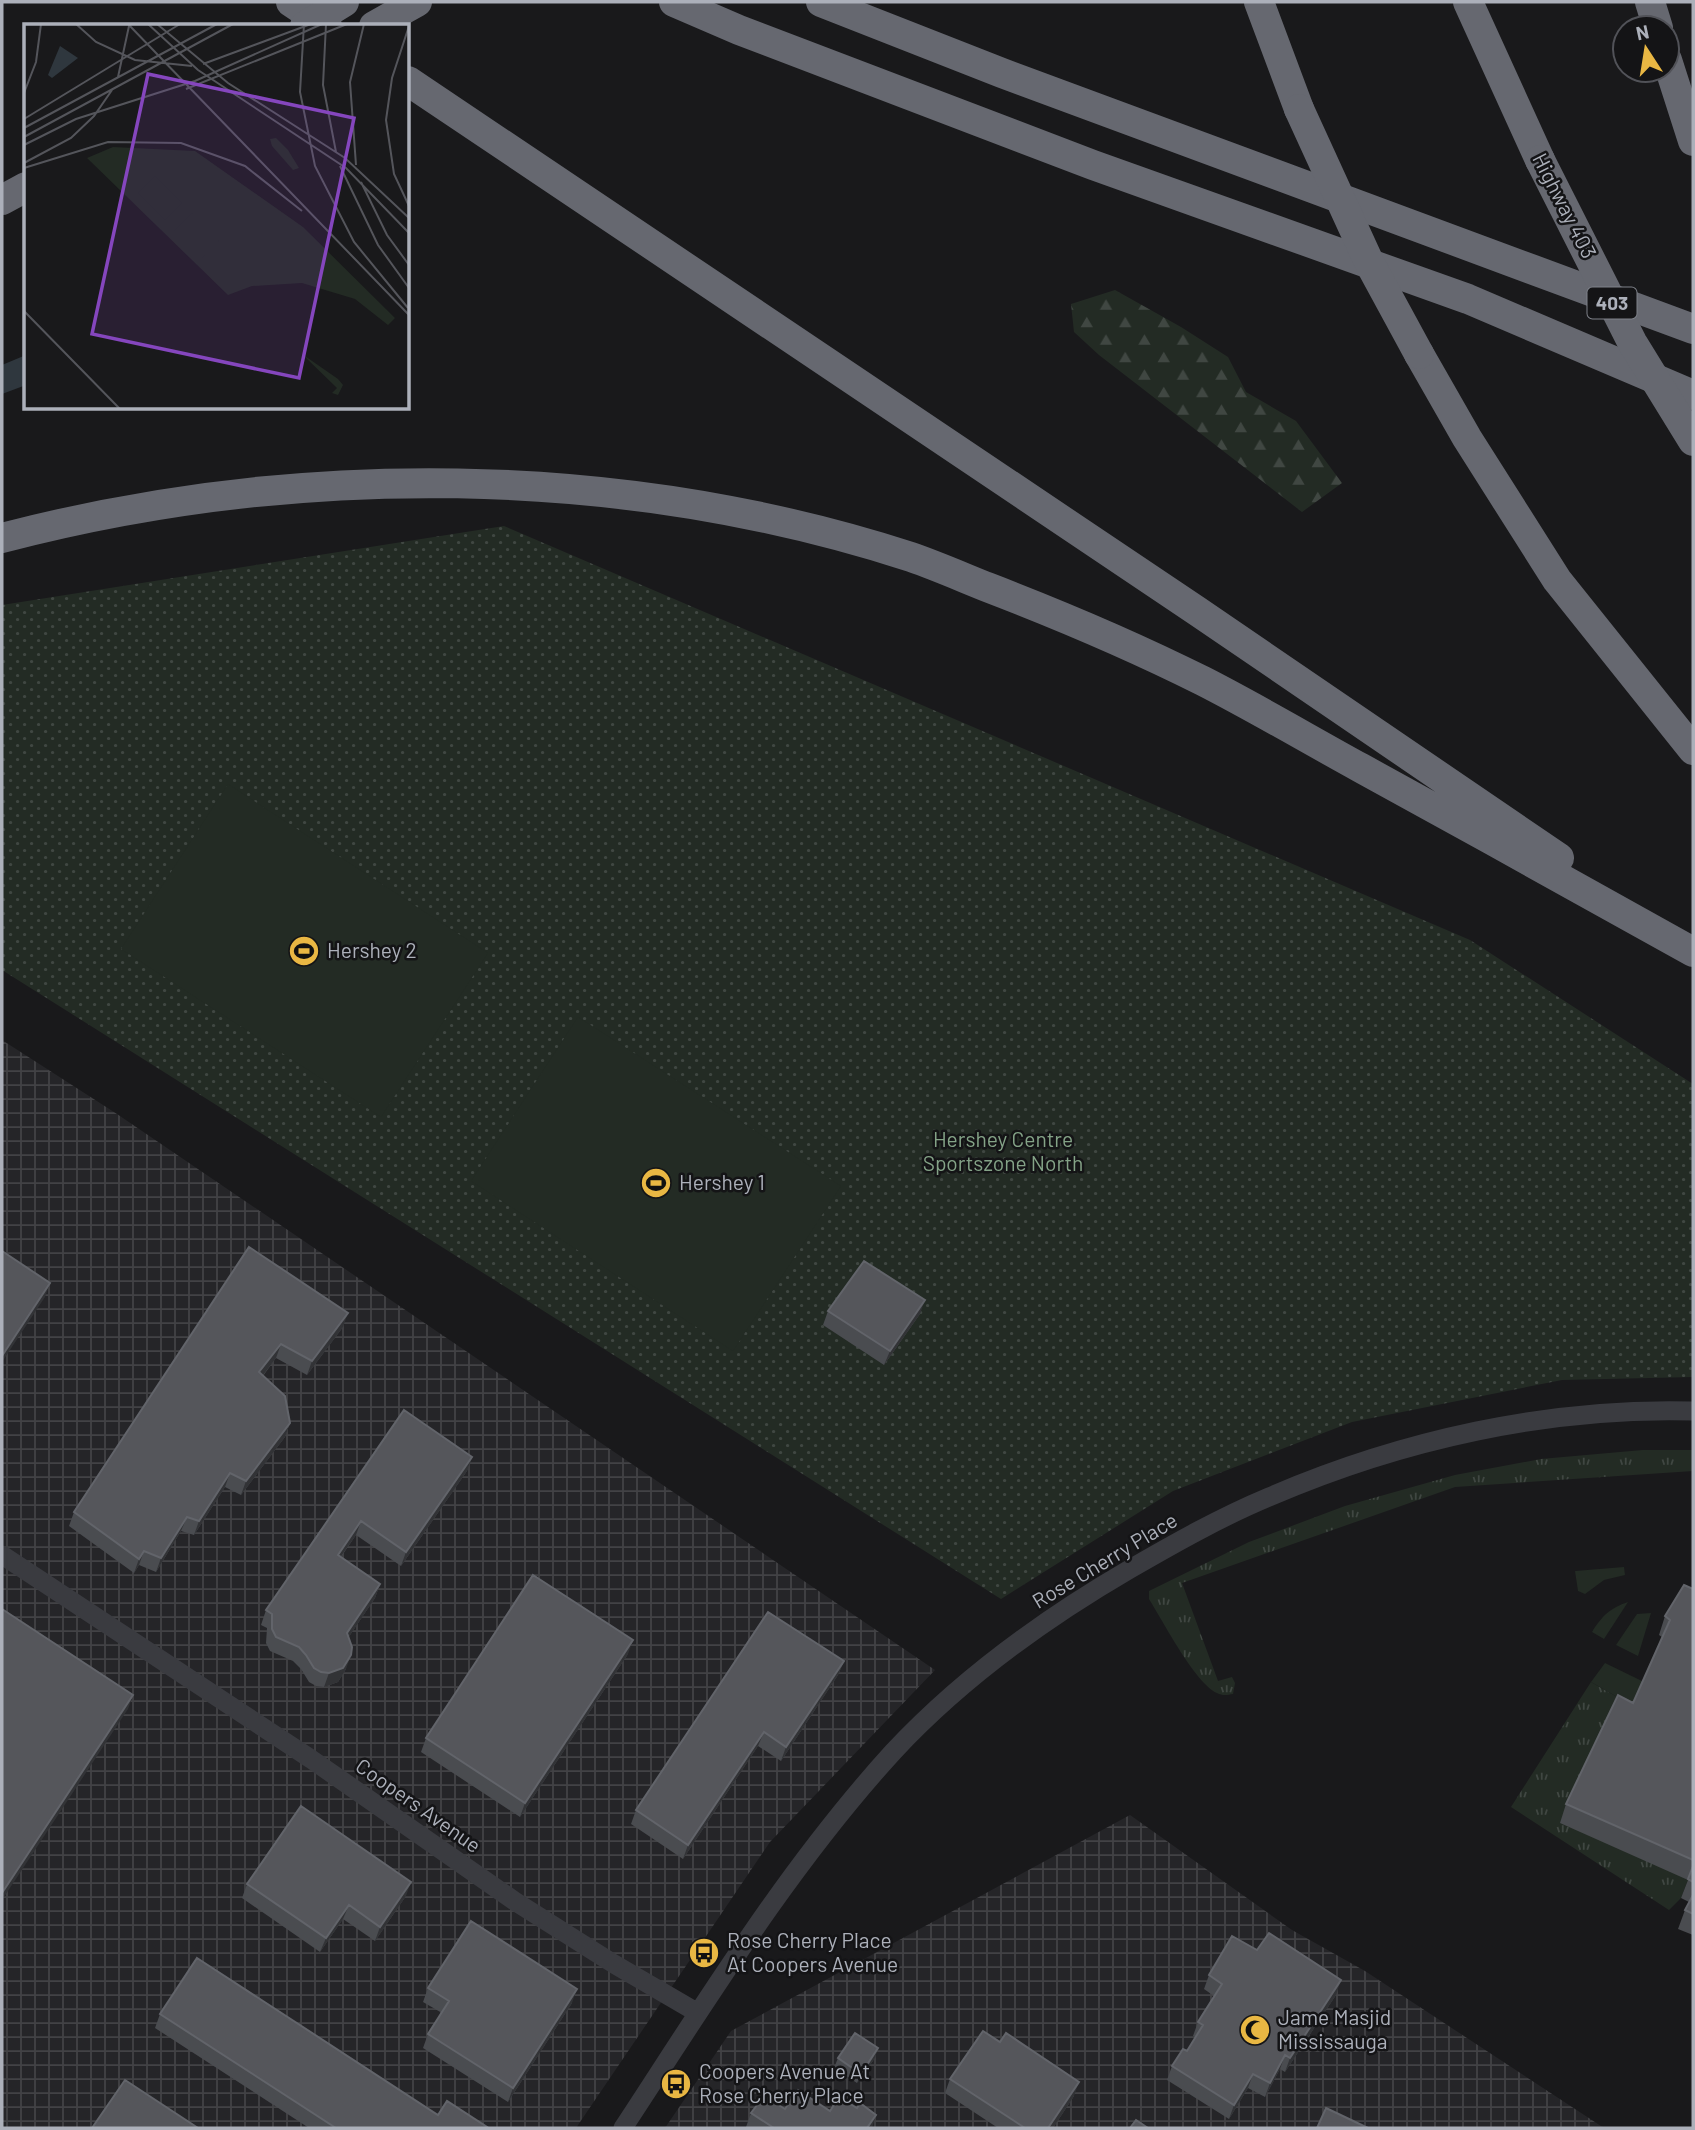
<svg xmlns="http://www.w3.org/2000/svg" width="1695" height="2130" viewBox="0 0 1695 2130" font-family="Barlow,sans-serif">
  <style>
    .industrial { fill: url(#industrial-grid) }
    .grass { fill: url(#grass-tufts) }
    .forest { fill: url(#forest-firs) }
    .park { fill: url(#park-dots) }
    .garden { fill: #232b24 }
    .water { fill: #2f373e }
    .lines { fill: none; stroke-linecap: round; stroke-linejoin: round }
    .minor { stroke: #3a3b40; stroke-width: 19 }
    .highway { stroke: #666870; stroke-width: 30 }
    .highway-bridge { stroke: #666870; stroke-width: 30 }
    .wall { fill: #4a4c50 }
    .shaded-wall { fill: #323336 }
    .building { fill: #55565b; stroke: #62646a; stroke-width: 2 }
    .labels { text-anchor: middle; stroke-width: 5; stroke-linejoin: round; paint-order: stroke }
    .shield { fill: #141416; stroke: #7e8189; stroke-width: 2 }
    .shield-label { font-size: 19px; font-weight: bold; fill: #acb0ba }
    .street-label { font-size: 21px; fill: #acb0ba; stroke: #141416 }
    .poi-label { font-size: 21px; fill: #acb0ba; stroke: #141416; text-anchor: start }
    .park-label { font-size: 21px; fill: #84a387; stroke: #141416 }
    .inset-road { fill: none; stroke: #54555b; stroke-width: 2 }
    .view { fill: #8546be; fill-opacity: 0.15; stroke: #8546be; stroke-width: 3.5 }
    .inset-edge { fill: none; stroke: #acb0ba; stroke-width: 3.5 }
  </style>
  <defs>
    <pattern id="industrial-grid" width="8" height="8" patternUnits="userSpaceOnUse" patternTransform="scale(1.75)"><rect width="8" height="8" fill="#252528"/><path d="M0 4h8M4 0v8" fill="none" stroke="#424245"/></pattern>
    <pattern id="grass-tufts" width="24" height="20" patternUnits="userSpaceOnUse" patternTransform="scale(1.75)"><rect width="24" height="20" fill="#232b24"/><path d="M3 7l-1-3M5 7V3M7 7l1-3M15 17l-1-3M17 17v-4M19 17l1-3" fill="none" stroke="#404742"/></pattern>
    <pattern id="forest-firs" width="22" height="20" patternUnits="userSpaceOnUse" patternTransform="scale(1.75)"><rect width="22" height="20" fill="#232b24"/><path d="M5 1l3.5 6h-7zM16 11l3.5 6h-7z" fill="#404742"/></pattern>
    <pattern id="park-dots" width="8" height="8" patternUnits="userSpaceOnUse" patternTransform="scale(1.75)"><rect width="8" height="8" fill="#232b24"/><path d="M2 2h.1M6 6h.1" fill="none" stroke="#404742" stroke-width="1.8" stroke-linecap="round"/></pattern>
  </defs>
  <rect width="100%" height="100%" fill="#19191b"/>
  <path class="industrial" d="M 2,1040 L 117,1114 L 935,1670 L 770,1842 L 576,2128 L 2,2128 Z
    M 1130,1815 L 1292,1930 L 1365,1971 L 1604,2128 L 665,2128 L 731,2031 Z"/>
  <path class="grass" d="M 1643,1450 L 1693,1450 L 1693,1471 L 1455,1487 L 1182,1583 L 1218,1681 L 1232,1677 L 1235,1683 L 1233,1694 C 1227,1695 1223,1696 1217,1693 C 1195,1683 1163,1621 1149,1599 L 1149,1591 L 1249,1542 L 1345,1506 L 1455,1475 L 1541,1459 Z
    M 1591,1682 L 1633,1706 L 1688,1880 L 1681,1898 L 1669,1910 L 1511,1807 Z"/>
  <path class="forest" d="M 1115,290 L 1181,327 L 1228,357 L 1246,392 L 1296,421 L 1342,483 L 1302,512 L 1099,355 L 1074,332 L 1071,304 Z"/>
  <path class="park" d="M 504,526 L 1470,940 L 1693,1084 L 1693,1377 L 1562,1380 L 1352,1422 L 1173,1491 L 1001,1599 L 2,970 L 2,605 Z"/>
  <path class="garden" d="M 228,784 L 488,953 L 381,1117 L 121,949 Z
    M 578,1017 L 841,1186 L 733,1351 L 471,1181 Z
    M 1624,1567 L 1625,1575 L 1604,1580 L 1585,1594 L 1578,1591 L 1575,1571 Z
    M 1628,1602 L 1604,1639 L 1592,1632 C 1602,1616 1610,1608 1628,1602 Z
    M 1651,1613 L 1638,1656 L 1616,1645 L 1637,1614 Z
    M 1605,1663 L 1644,1682 L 1633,1706 L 1591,1682 Z"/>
  <path class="water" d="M 26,355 L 26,385 L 2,394 L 2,365 Z"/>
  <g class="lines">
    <path class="minor" d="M 2,1555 L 311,1759 L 516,1902 L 614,1964 L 698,2013
      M 623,2128 C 707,2000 789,1866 893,1752 C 961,1679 1044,1619 1130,1569 C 1175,1543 1221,1517 1269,1497 C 1401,1440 1549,1407 1693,1411"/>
    <path class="highway" d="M 291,2 L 327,26
      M 674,2 L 739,30 L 1093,165 L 1468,299 L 1693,395
      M 821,2 L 1002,73 L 1693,329
      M 1259,2 L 1299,109
      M 1468,2 L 1540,160
      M 1650,2 L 1658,28
      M 374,26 L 417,2
      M 1667,60 L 1693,141
      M 408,81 L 1197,611 L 1559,858
      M 2,200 L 26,187
      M 1419,354 L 1467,438 L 1557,580 L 1693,750
      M 2,538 C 297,461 620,463 911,557 C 937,566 962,577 987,587 C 1060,615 1133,646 1203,681 C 1256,708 1308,739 1361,768 C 1472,829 1582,890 1693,952"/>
    <path class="highway-bridge" d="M 305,26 L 344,2
      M 1299,109 L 1369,262 L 1419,354
      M 1540,160 L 1632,342 L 1693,441"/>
  </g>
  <path class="wall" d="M 249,1247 L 343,1327 L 307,1375 L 276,1358 L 263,1376 L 290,1423 L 285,1437 L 241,1495 L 225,1487 L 194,1535 L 181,1531 L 156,1572 L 139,1565 L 134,1573 L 69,1526 L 74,1512 Z
    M 828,1311 L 920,1314 L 884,1365 L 823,1325 Z
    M 404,1410 L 472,1457 L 467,1471 L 401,1566 L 356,1535 L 341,1557 L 380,1584 L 375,1598 L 348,1638 L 346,1669 L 338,1682 L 324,1687 L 316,1686 L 309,1682 L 301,1669 L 293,1661 L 270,1651 L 266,1643 L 267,1628 L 261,1625 L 266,1610 Z
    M 1693,1589 L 1693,1935 L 1678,1929 L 1685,1910 L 1689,1902 L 1681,1898 L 1688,1880 L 1560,1823 L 1566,1804 L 1633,1703 L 1662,1637 L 1659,1635 L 1665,1616 Z
    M 628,1654 L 520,1817 L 421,1752 L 426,1738 Z
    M 844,1661 L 838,1675 L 781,1761 L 758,1746 L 683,1859 L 631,1824 L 636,1810 Z
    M 247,1884 L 406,1896 L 375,1941 L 343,1919 L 320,1952 L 242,1898 Z
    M 1209,1975 L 1336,1995 L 1285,2072 L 1280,2069 L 1265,2097 L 1248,2088 L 1229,2119 L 1167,2080 L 1172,2066 L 1187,2051 L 1195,2037 L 1193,2036 L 1198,2022 L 1214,1996 L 1204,1989 Z
    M 428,1988 L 572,2003 L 508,2102 L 423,2048 L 428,2034 L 442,2013 L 423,2002 Z
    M 160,2014 L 438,2115 L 486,2128 L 309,2128 L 155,2028 Z
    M 838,2058 L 875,2058 L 857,2083 L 834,2068 Z
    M 950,2079 L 1074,2096 L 1053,2128 L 998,2128 L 945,2093 Z
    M 830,2111 L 872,2128 L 748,2128 L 746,2127 L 751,2113 Z"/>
  <path class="shaded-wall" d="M 50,1283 L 45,1297 L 2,1362 L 2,1356 Z
    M 925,1300 L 920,1314 L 884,1365 L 890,1351 Z
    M 348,1313 L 343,1327 L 307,1375 L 312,1361 Z
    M 281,1344 L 276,1358 L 254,1387 L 259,1372 Z
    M 290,1423 L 285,1437 L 241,1495 L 246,1481 Z
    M 472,1457 L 467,1471 L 401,1566 L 406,1552 Z
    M 230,1473 L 225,1487 L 194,1535 L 199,1521 Z
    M 187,1517 L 181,1531 L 156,1572 L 161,1558 Z
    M 361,1521 L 356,1535 L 332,1569 L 338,1555 Z
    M 144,1551 L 139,1565 L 134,1573 L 139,1559 Z
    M 380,1584 L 375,1598 L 342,1647 L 347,1633 Z
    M 633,1640 L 628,1654 L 520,1817 L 525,1803 Z
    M 351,1655 L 346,1669 L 338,1682 L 324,1687 L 329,1673 Z
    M 844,1661 L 838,1675 L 781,1761 L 786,1747 Z
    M 133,1695 L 128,1709 L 2,1900 L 2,1893 Z
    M 764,1732 L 758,1746 L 683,1859 L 688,1845 Z
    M 411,1882 L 406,1896 L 375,1941 L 380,1927 Z
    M 349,1905 L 343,1919 L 320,1952 L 326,1938 Z
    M 1341,1980 L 1336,1995 L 1285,2072 L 1290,2058 Z
    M 577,1989 L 572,2003 L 508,2102 L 513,2088 Z
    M 878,2048 L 875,2058 L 857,2083 L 861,2074 Z
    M 1285,2055 L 1280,2069 L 1265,2097 L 1270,2083 Z
    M 1253,2074 L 1248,2088 L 1229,2119 L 1234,2105 Z
    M 1079,2082 L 1074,2096 L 1053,2128 L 1048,2128 Z
    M 876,2115 L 872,2128 L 867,2128 Z"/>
  <path class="building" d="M 249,1247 L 348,1313 L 312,1361 L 281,1344 L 259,1372 L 285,1396 L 290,1423 L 246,1481 L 230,1473 L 199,1521 L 187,1517 L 161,1558 L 144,1551 L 139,1559 L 74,1512 Z
    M 2,1251 L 50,1283 L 2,1356 Z
    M 864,1261 L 925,1300 L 890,1351 L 828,1311 Z
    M 404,1410 L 472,1457 L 406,1552 L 361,1521 L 338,1555 L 380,1584 L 347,1633 L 352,1647 L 351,1655 L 343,1668 L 329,1673 L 321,1672 L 314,1668 L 306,1655 L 299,1647 L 276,1637 L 272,1629 L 272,1614 L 266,1610 Z
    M 533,1575 L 633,1640 L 525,1803 L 426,1738 Z
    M 1684,1585 L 1693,1589 L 1693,1860 L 1566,1804 L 1618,1695 L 1633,1703 L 1670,1620 L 1665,1616 Z
    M 2,1609 L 133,1695 L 2,1893 Z
    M 768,1612 L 844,1661 L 786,1747 L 764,1732 L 688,1845 L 636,1810 Z
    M 301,1806 L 411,1882 L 380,1927 L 349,1905 L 326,1938 L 247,1884 Z
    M 1693,1866 L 1693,1882 L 1688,1879 Z
    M 1693,1895 L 1693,1914 L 1685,1910 Z
    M 471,1921 L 577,1989 L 513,2088 L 428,2034 L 449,2001 L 428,1988 Z
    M 1269,1933 L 1341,1980 L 1290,2058 L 1285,2055 L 1270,2083 L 1253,2074 L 1234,2105 L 1172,2066 L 1183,2049 L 1187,2051 L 1203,2025 L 1198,2022 L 1222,1984 L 1209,1975 L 1232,1936 L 1257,1950 Z
    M 197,1958 L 438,2115 L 447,2101 L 487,2127 L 486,2128 L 336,2128 L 160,2014 Z
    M 983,2031 L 1000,2042 L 1006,2033 L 1079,2082 L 1048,2128 L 1025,2128 L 950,2079 Z
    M 855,2033 L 878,2048 L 861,2074 L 838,2058 Z
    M 125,2080 L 198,2128 L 92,2128 Z
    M 798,2090 L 830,2111 L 839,2097 L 857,2108 L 860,2103 L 876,2115 L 867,2128 L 774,2128 L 751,2113 L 764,2096 L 785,2109 Z
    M 1326,2108 L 1368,2128 L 1317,2128 Z
    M 1136,2120 L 1148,2128 L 1130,2128 Z"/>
  <defs>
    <g id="stadium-disc" transform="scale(1.575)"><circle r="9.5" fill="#e9b743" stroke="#141416"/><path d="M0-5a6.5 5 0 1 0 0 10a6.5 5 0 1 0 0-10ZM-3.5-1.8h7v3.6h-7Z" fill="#111"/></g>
    <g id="bus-disc" transform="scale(1.575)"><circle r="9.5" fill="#e9b743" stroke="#141416"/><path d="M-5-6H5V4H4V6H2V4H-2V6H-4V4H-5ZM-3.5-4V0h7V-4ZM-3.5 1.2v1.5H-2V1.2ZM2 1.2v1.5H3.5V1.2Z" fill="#111"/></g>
    <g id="mosque-disc" transform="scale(1.575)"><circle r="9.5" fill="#e9b743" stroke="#141416"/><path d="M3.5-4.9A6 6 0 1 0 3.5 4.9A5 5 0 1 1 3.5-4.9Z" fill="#111"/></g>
  </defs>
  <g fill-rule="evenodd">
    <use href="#stadium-disc" x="304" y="951"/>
    <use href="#stadium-disc" x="656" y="1183"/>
    <use href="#bus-disc" x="704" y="1953"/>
    <use href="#mosque-disc" x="1255" y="2030"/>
    <use href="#bus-disc" x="676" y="2084"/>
  </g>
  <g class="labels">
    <rect class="shield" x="1587.5" y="287.5" width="49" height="31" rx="5"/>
    <g class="shield-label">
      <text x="1612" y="310">403</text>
    </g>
    <g class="street-label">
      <text transform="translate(1564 206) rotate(63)" y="7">Highway 403</text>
      <text transform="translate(1105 1561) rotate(-31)" y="7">Rose Cherry Place</text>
      <text transform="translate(418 1806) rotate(35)" y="7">Coopers Avenue</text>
    </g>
    <g class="poi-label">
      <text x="327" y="958">Hershey 2</text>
      <text x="679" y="1190">Hershey 1</text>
      <text x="727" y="1948">Rose Cherry Place<tspan x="727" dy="24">At Coopers Avenue</tspan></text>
      <text x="1278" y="2025">Jame Masjid<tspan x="1278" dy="24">Mississauga</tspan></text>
      <text x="699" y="2079">Coopers Avenue At<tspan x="699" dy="24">Rose Cherry Place</tspan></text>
    </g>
    <g class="park-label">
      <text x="1003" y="1147">Hershey Centre<tspan x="1003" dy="24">Sportszone North</tspan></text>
    </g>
  </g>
  <g transform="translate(24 24)">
    <rect width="385" height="385" fill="#19191b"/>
    <path d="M 278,330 L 314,355 L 319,361 L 314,371 L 308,369 L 313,364 Z" fill="#232b24"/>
    <path d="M 252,114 L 264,126 L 275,144 L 269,146 L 248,122 L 246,115 Z" fill="#232b24"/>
    <path d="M 89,123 L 171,127 L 279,203 L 371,294 L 364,301 L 331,275 L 278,259 L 228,262 L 204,271 L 63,134 Z" fill="#232b24"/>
    <path d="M 131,152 L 158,179 L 141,196 L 114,169 ZM 168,189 L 195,217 L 178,234 L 150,207 Z" fill="#232b24"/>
    <path d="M 36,22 L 54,34 L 28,54 L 24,51 Z" fill="#2f373e"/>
    <path class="inset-road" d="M 52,0 L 72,18 L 111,36 L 168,42M 104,0 L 385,291M 124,0 L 174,46 L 322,144 L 385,209M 133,0 L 204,59 L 321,134 L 385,194M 280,0 L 276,68 L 291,142 L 330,218 L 384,284M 302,0 L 299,61 L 312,128M 385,2 L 368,54 L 362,96 L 370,150 L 385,182M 179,40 L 287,0M 94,53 L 105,2M 162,65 L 323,0M 0,69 L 12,38 L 17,0M 0,95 L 156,0M 0,104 L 193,0M 0,113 L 209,0M 0,121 L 52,95 L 171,57 L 298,0M 0,139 L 47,114 L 70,92 L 88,66M 332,141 L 326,58 L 340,0M 316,142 L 354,221 L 385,264M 0,144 L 84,118 L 157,119 L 221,142 L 278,187M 337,158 L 363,211 L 385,241M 0,287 L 96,385"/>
    <path class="view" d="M 124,50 L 330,94 L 275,354 L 68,310 Z"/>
    <rect width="385" height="385" class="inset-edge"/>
  </g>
  <rect width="1695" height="2130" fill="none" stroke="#acb0ba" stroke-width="7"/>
  <g transform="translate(1646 49) rotate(348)"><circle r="33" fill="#141416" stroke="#515258" stroke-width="2"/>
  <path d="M0-5L12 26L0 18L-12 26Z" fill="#e9b743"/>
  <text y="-10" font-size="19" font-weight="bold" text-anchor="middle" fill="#acb0ba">N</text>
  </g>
</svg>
